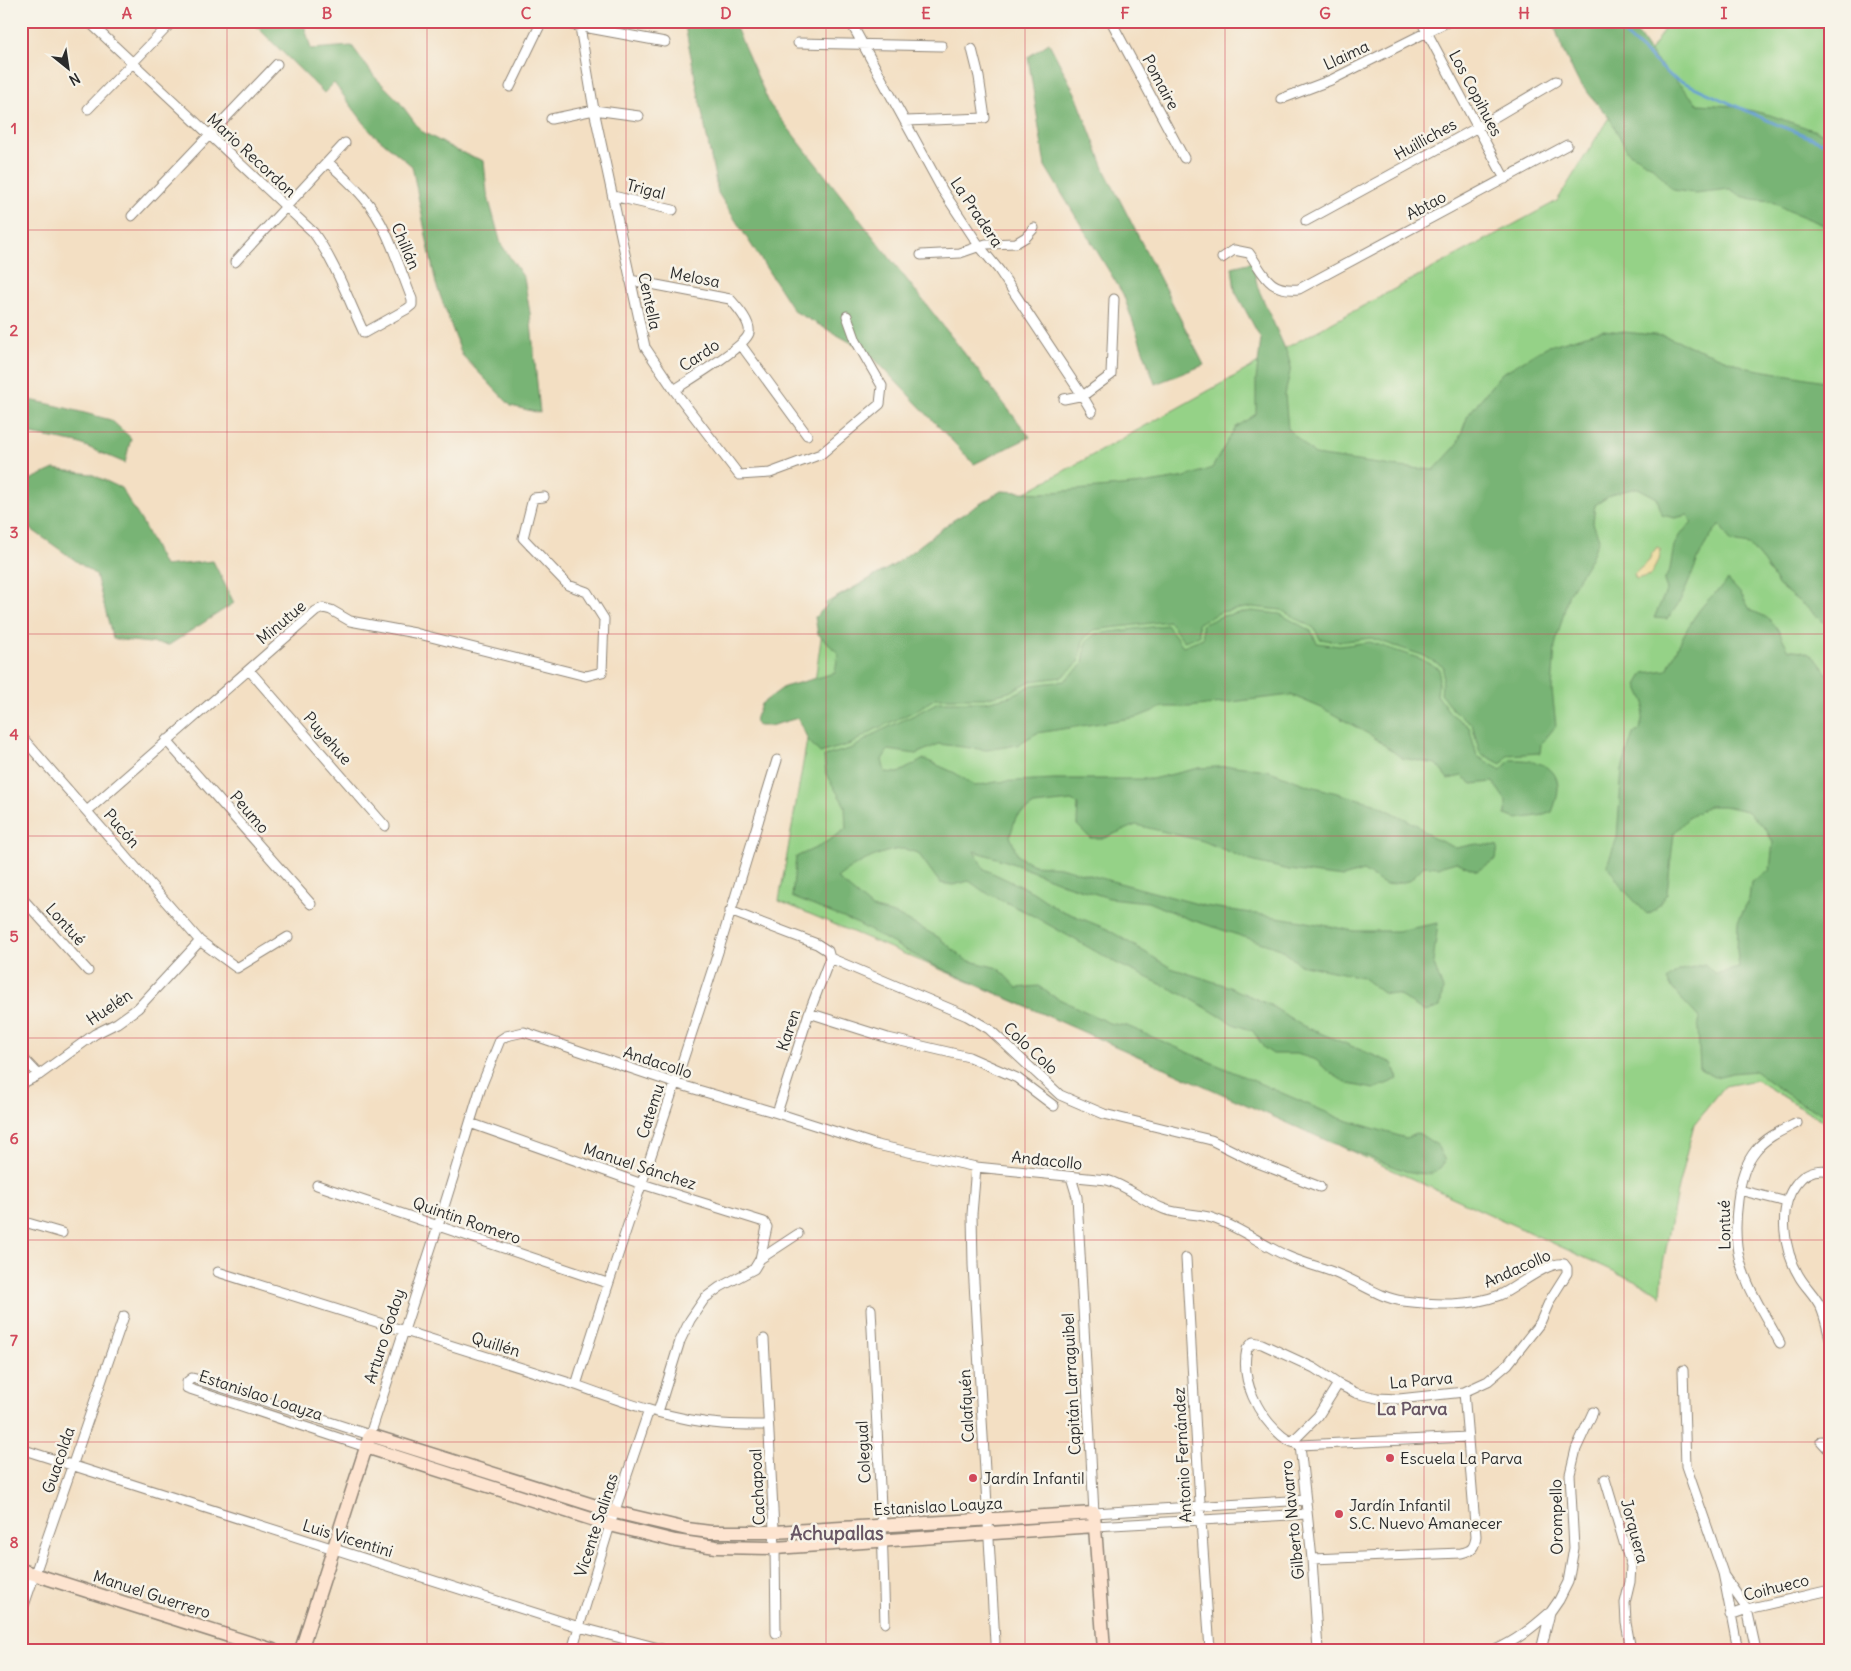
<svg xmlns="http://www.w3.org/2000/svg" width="1851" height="1671" viewBox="0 0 1851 1671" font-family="Delius,sans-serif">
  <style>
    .green { fill: #95d287; stroke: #607e59 }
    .forest { fill: #78b474; stroke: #527050 }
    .sand { fill: #eeda9e; stroke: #8c8264 }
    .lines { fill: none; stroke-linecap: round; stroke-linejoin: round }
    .stream { stroke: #669fd5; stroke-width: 3 }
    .street-casing { stroke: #8f8577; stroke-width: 11 }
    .secondary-casing { stroke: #8f8577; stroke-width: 15 }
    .street { stroke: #fff; stroke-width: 9 }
    .secondary { stroke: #fde4d0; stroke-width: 12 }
    .grid { fill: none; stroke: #d1495b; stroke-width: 1; stroke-opacity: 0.55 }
    .poi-dot { fill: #d1495b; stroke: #f7f3e8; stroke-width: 2 }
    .labels { text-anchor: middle; stroke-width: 5; stroke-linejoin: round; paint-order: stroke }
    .street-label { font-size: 16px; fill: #2b2b2b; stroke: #f7f3e8 }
    .poi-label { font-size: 16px; fill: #2b2b2b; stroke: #f7f3e8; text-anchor: start }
    .neighbourhood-label { font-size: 18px; font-weight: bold; fill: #685664; stroke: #f7f3e8 }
    .quarter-label { font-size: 19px; font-weight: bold; fill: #685664; stroke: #f7f3e8 }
    .neatline { fill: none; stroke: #d1495b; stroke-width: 2 }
    .grid-label { font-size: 16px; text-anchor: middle; font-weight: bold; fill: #d1495b }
  </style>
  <rect width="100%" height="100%" fill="#f7f3e8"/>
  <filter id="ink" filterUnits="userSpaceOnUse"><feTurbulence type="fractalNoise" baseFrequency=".02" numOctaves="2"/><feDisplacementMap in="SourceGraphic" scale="10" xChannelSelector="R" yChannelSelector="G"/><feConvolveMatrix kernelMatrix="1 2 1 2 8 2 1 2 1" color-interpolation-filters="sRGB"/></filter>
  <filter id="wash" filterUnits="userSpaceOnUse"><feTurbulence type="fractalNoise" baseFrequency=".0096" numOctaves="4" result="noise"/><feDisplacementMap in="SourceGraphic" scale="20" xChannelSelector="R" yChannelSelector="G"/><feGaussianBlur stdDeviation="1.12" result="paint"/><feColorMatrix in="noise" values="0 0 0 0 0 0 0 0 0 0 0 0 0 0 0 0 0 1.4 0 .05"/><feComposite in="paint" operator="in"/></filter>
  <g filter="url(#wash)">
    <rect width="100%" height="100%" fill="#f3dfc3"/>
    <path class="green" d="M 1669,21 L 1830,21 L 1830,1125 L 1756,1080 L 1725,1086 L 1694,1124 L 1678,1187 L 1663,1264 L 1661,1297 L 1657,1291 C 1366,1157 1074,1024 779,901 L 806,746 L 826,603 L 1291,345 L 1557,201 Z"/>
    <path class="forest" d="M 251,21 L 303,21 L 311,49 L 352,46 L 374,76 L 398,100 L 421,131 L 458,151 L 484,161 L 487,193 L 501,244 L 524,278 L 530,313 L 540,413 L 511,406 L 462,355 L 436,284 L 412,166 L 371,132 L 334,83 L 324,93 Z
      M 684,21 L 733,21 L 770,105 L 1030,437 L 974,464 L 868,352 L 794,311 L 718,193 Z
      M 1553,21 L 1629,21 L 1654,58 L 1698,104 L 1732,106 L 1770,115 L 1830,136 L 1830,236 L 1824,225 L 1787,210 L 1771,201 L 1752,199 L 1741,196 L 1730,189 L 1694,193 L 1673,190 L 1652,166 L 1628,152 L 1610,119 L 1578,81 L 1563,51 Z
      M 1049,43 L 1076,95 L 1105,171 L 1204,365 L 1155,384 L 1123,294 L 1045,166 L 1028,57 Z
      M 1252,262 L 1258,288 L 1287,353 L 1291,367 L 1285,395 L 1288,429 L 1315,455 L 1399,467 L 1434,470 L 1457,445 L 1468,415 L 1501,374 L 1546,347 L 1603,330 L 1664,336 L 1748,368 L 1830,382 L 1830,628 L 1810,610 L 1779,586 L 1764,563 L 1749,545 L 1731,542 L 1720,525 C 1694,550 1692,592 1667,619 L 1654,618 L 1667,589 L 1664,581 L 1670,569 L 1674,546 L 1680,534 L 1692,523 L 1688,515 L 1675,518 L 1662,515 L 1657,498 L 1638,488 L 1614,493 L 1595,505 L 1593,523 L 1599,539 L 1591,558 L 1569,593 L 1555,646 L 1552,690 L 1556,726 L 1541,744 L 1540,753 L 1508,755 L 1501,764 L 1480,753 L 1472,724 L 1453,710 L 1441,694 L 1444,667 L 1422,655 L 1371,638 L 1339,642 L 1320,639 L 1314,628 L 1281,610 L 1252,607 L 1221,612 L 1198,623 L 1199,636 L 1184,641 L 1169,621 L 1093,630 L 1083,640 L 1079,662 L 1062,677 L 1031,681 L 1009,692 L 985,698 L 936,698 L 915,711 L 874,730 L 851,744 L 820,753 L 808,740 L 798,718 L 770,726 L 758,726 L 755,720 L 761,704 L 784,687 L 835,673 L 838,653 L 818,634 L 815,617 L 833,600 L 894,565 L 952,521 L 1001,491 L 1042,493 L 1143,484 L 1185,477 L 1212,468 L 1235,428 L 1256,414 L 1256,380 L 1261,339 L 1235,291 L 1232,267 Z
      M 21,398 L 58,406 L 111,420 L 131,438 L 125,463 L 78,443 L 21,432 Z
      M 54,469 L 91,474 L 121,488 L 142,522 L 164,566 L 213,561 L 234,603 L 169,645 L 113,639 L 96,575 L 21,522 L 21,484 Z
      M 1728,580 L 1741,594 L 1751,611 C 1777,619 1776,628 1789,650 C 1811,649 1820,661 1830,680 L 1830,1116 C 1801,1106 1779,1089 1755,1071 L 1733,1073 L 1715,1077 L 1700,1069 L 1698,1028 L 1700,1019 C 1689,1006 1675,995 1667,980 L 1678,971 L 1705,964 L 1715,974 L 1739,968 L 1737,950 L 1738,921 L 1749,899 L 1751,882 L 1770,870 L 1773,842 L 1765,828 L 1747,811 L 1724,806 L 1709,806 L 1687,819 L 1674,833 L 1667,893 L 1655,910 L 1647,914 L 1624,890 L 1607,865 L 1617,838 L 1622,769 L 1633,734 L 1640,730 L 1645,703 L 1637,685 L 1644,673 L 1667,670 C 1678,647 1688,622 1706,602 C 1713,594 1721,589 1728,580 Z
      M 1252,611 L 1280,614 L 1311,631 L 1317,643 L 1339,646 L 1370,642 L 1421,659 L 1440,669 L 1437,695 L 1450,713 L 1469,727 L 1477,756 L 1501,770 L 1510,760 C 1529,759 1558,762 1558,788 C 1558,796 1555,804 1552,812 L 1544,815 L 1518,819 L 1505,815 L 1506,801 L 1493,782 L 1472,784 L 1462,776 L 1448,779 L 1436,764 L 1402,758 L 1372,736 L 1324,709 L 1291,695 L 1189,707 L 1163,707 L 1138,717 L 1037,733 L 1017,745 L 987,750 L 939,744 L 916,754 L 888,750 L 882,760 L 885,772 L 898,773 L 924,759 L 955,773 L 975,786 L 996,782 L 1055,779 L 1152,779 L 1199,768 L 1235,766 L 1267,770 L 1307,785 L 1374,803 L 1417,825 L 1431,837 L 1456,848 L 1476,844 L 1498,846 L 1496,859 L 1477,871 L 1456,862 L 1439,867 L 1424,866 L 1409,881 L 1386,885 L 1363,871 L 1343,877 L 1289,870 L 1251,861 L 1203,841 L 1136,825 L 1104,838 L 1090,838 L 1077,825 L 1078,804 L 1071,801 L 1034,805 L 1016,817 L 1010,836 L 1018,856 L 1034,865 L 1060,867 L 1205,906 L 1302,921 L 1354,931 L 1398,931 L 1438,923 L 1433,962 L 1443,989 L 1440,1007 L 1425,1012 L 1398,995 L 1383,993 L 1362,977 L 1299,964 L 1281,949 L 1186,918 L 1148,902 L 1109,898 L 1064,884 L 1009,862 L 974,851 L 984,869 L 1033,892 L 1058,909 L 1107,929 L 1171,968 L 1227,986 L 1270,1005 L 1301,1025 L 1392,1063 L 1398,1079 L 1374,1089 L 1348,1084 L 1329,1072 L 1316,1060 L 1297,1054 L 1273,1054 L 1264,1048 L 1253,1031 L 1233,1024 L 1188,997 L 1116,963 L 1028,913 L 983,891 L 969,881 L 953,885 L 940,883 L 918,853 C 913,852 907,849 902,849 C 882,850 851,866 837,878 L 872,908 L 897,915 L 938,937 L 966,960 L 998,968 L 1017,988 L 1039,986 L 1051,995 L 1109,1023 L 1127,1026 L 1342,1119 L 1406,1138 L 1418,1133 L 1437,1145 L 1445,1161 L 1440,1168 L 1431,1174 L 1411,1173 L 1330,1142 L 929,963 L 858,924 L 792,897 L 796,857 L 820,846 L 846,829 L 845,806 L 826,774 L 824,756 L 853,748 L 876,733 L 916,714 L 938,702 L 986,702 L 1011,696 L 1032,685 L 1064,681 L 1083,664 L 1086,642 L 1095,634 L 1167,625 L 1183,646 L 1203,638 L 1202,625 L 1222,616 Z"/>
    <path class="sand" d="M 1657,547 L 1661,549 L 1659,560 L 1650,575 L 1636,579 L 1634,574 L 1649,561 L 1651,555 Z"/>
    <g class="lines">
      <path class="stream" d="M 1610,21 L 1672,77 L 1778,125 L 1830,145"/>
    </g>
  </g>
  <g filter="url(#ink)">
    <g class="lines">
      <g class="street-casing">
        <path id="street" d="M 88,21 L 313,232 C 335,262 348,299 364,333 L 407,309 L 412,305 L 412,299 C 399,267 387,224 364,198 C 353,185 340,174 328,162
          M 551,21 L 665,42
          M 579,21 L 594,110 L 645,347 L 674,390 L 739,475 L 770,473 L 821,454 L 880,404 L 882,386 L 856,341 L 847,316
          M 850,21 L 943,191 L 980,247 L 999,270 L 1082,395 L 1092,412
          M 1111,21 L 1184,158
          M 1421,21 L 1505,179
          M 798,43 L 942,46
          M 510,87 L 542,21
          M 1281,99 L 1331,80 L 1449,21
          M 88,109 L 173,21
          M 551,119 L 594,110 L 639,116
          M 906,121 L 985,118 L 979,77 L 972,49
          M 613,196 L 673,210
          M 132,216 L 277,64
          M 1306,221 L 1478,127 L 1556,81
          M 921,255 L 960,253 L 986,244 L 1016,243 L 1026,237 L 1034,228
          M 1222,258 L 1234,250 L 1249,253 C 1265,275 1268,292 1299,289 L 1567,145
          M 235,262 L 345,143
          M 630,280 L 730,299 C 737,307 751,322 749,333 C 746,346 688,381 674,390
          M 741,345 L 807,435
          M 1064,399 L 1084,395 L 1111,375 L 1114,299
          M 249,670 L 385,826
          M 21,736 L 200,941 L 237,968 L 288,937
          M 166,740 L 311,904
          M 87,811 L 316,611 L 323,608 L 331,610 L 350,621 L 415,633 L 586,676 L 602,672 L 604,619 L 587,592 L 568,585 L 523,538 L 533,498 L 544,497
          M 21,897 L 88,971
          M 730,911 L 817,944 L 828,951 L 830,958 L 967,1016 L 989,1029 L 1060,1095 L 1104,1114 L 1211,1140 L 1253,1161 L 1320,1187
          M 809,1013 L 888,1038 L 969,1057 L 1017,1078 L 1054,1106
          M 21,1056 L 39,1075
          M 21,1084 L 39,1075 L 95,1034 L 117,1023 L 138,1008 L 200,941
          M 777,1113 L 809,1013 L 830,958
          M 470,1123 L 642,1184 L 764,1222 L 767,1227 L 760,1259 L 754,1269 L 720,1287 L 705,1298 L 690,1320 L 680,1341 L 658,1412
          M 976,1167 L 972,1214 L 973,1265 L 995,1642
          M 1830,1171 C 1816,1168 1804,1173 1796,1184 C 1777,1208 1784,1251 1799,1276 C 1805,1287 1816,1296 1821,1308 C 1825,1317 1827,1328 1830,1338
          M 1071,1177 L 1077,1197 L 1094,1513 L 1306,1500
          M 317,1185 L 607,1283
          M 1739,1190 L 1787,1202
          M 21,1221 L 62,1233
          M 1186,1258 L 1201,1520 L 1210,1650
          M 760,1259 L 798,1234
          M 218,1272 L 576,1385 C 623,1402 671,1420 722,1424 C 737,1425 753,1425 768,1425
          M 871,1309 L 882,1526 L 885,1623
          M 764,1339 L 775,1548 L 776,1633
          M 1780,1343 C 1764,1313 1741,1280 1737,1246 C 1735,1230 1736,1215 1738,1200 C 1740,1183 1745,1163 1756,1150 C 1766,1137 1783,1130 1797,1123
          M 1683,1370 L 1686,1466 L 1723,1573 L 1738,1650
          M 576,1385 C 619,1247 667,1111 711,974 C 734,903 755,831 777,760
          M 1821,1441 L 1830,1451
          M 1292,1442 L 1318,1416 L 1338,1384
          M 1300,1445 L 1468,1437
          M 366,1447 L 190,1389 L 187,1388 L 187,1382 L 192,1378 L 196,1379 L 370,1435 L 438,1226 L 481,1087 L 500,1040 L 506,1036 L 524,1032 L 674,1083 L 777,1113 L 877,1145 L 976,1167 L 1107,1180 C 1128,1186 1143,1201 1164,1209 C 1179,1215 1197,1213 1212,1218 C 1238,1226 1262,1245 1287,1256 C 1304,1264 1323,1267 1340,1275 C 1361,1283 1380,1298 1403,1301 C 1435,1305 1469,1307 1500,1295 C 1516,1288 1547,1261 1564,1264 L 1567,1268 L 1567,1273 L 1550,1300 L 1540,1323 L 1508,1364 L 1488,1381 L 1464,1392 L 1399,1399 L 1377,1398 L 1356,1393 L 1338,1384 L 1314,1368 L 1262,1344 L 1253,1342 L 1247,1349 C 1240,1380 1258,1416 1282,1436 C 1287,1440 1294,1443 1300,1445 L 1312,1559 L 1318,1650
          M 21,1449 L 579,1627 L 666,1650
          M 1605,1479 L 1631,1566 L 1630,1582 L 1625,1603 L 1626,1623 L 1631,1650
          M 1095,1526 L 1307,1514
          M 1312,1559 L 1461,1553 C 1472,1551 1475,1547 1476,1536 L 1464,1392
          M 1724,1576 L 1747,1609 L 1756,1650
          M 21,1614 L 124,1316
          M 1730,1615 L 1747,1609 L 1830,1590
          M 572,1650 L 610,1525 L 649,1410
          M 1495,1650 C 1516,1641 1532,1628 1549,1613
          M 1541,1650 L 1550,1613 L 1559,1600 L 1568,1582 L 1574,1548 L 1570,1474 L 1576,1449 L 1593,1412"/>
      </g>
      <g class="secondary-casing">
        <path id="secondary" d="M 366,1447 L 610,1525 L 675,1541 L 716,1547 L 775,1548 L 1095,1526
          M 21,1570 L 273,1650
          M 301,1650 L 370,1435 L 615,1512 L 687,1529 L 710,1532 L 774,1532 L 1094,1513 L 1104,1650"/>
      </g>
      <use href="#street" class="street"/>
      <use href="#secondary" class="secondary"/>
    </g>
  </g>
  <path class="grid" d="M 227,21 L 227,1650M 427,21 L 427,1650M 626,21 L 626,1650M 826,21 L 826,1650M 1025,21 L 1025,1650M 1225,21 L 1225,1650M 1424,21 L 1424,1650M 1624,21 L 1624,1650M 21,230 L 1830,230M 21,432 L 1830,432M 21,634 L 1830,634M 21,836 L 1830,836M 21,1038 L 1830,1038M 21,1240 L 1830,1240M 21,1442 L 1830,1442"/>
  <g class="poi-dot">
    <circle cx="1390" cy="1458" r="5"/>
    <circle cx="973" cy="1478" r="5"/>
    <circle cx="1339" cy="1514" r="5"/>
  </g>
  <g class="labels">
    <g class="street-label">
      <text transform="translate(1346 55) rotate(-25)" y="6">Llaima</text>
      <text transform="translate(1161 82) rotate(62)" y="6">Pomaire</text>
      <text transform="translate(1476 93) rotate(62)" y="6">Los Copihues</text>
      <text transform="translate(1425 139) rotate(-29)" y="6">Huilliches</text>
      <text transform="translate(252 155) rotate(43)" y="6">Mario Recordon</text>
      <text transform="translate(646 189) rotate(14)" y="6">Trigal</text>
      <text transform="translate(1426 205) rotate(-28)" y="6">Abtao</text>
      <text transform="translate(977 212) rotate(56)" y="6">La Pradera</text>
      <text transform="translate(406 246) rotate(67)" y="6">Chillán</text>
      <text transform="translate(695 277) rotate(11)" y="6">Melosa</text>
      <text transform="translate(650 301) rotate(78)" y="6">Centella</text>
      <text transform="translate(699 355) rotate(-34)" y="6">Cardo</text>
      <text transform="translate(281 622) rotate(-40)" y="6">Minutue</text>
      <text transform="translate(328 738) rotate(49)" y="6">Puyehue</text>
      <text transform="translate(250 812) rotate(49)" y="6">Peumo</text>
      <text transform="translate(122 828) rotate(49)" y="6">Pucón</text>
      <text transform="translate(66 924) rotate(48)" y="6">Lontué</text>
      <text transform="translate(109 1007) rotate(-34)" y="6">Huelén</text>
      <text transform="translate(788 1030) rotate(-72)" y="6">Karen</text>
      <text transform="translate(1031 1048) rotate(43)" y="6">Colo Colo</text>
      <text transform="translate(658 1062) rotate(18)" y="6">Andacollo</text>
      <text transform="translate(650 1111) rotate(-72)" y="6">Catemu</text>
      <text transform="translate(1047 1160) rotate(6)" y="6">Andacollo</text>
      <text transform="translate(640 1166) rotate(18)" y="6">Manuel Sánchez</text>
      <text transform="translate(467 1220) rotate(19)" y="6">Quintin Romero</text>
      <text transform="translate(1724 1225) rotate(-91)" y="6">Lontué</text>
      <text transform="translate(1517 1268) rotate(-24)" y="6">Andacollo</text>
      <text transform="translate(384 1336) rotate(-72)" y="6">Arturo Godoy</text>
      <text transform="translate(496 1344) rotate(17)" y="6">Quillén</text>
      <text transform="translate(1421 1380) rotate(-5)" y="6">La Parva</text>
      <text transform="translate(1071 1384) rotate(-93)" y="6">Capitán Larraguibel</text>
      <text transform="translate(261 1395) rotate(18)" y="6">Estanislao Loayza</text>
      <text transform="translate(966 1406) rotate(-93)" y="6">Calafquén</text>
      <text transform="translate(863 1452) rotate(-93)" y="6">Colegual</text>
      <text transform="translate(1182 1455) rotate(-93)" y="6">Antonio Fernández</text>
      <text transform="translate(58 1460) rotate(-71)" y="6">Guacolda</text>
      <text transform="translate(757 1487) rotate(-93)" y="6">Cachapoal</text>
      <text transform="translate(938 1506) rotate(-3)" y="6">Estanislao Loayza</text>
      <text transform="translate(1556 1517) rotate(-91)" y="6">Orompello</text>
      <text transform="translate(1292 1520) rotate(-96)" y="6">Gilberto Navarro</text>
      <text transform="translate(596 1525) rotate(-72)" y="6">Vicente Salinas</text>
      <text transform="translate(1635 1531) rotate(75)" y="6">Jorquera</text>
      <text transform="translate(348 1538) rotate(17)" y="6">Luis Vicentini</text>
      <text transform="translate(1776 1587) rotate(-14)" y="6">Coihueco</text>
      <text transform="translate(152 1594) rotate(18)" y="6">Manuel Guerrero</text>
    </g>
    <g class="poi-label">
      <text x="1400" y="1464">Escuela La Parva</text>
      <text x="983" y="1484">Jardín Infantil</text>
      <text x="1349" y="1511">Jardín Infantil<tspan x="1349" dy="18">S.C. Nuevo Amanecer</tspan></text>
    </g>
    <g class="neighbourhood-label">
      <text x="1412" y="1415">La Parva</text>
    </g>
    <g class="quarter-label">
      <text x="837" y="1540">Achupallas</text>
    </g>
  </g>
  <rect width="1851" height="1671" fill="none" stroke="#f7f3e8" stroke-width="55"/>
  <g transform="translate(68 68) rotate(150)" stroke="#f7f3e8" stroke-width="4" paint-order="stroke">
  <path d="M0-4L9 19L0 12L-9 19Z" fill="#2b2b2b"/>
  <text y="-8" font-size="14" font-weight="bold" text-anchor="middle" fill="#2b2b2b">N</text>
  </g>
  <rect x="28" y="28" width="1796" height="1616" class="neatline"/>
  <g class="grid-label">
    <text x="127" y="19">A</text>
    <text x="327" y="19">B</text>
    <text x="526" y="19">C</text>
    <text x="726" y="19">D</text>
    <text x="926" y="19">E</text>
    <text x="1125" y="19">F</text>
    <text x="1325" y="19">G</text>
    <text x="1524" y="19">H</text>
    <text x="1724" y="19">I</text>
    <text x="14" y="134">1</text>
    <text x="14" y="336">2</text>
    <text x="14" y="538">3</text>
    <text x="14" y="740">4</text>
    <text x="14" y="942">5</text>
    <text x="14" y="1144">6</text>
    <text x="14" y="1346">7</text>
    <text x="14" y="1548">8</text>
  </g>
</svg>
